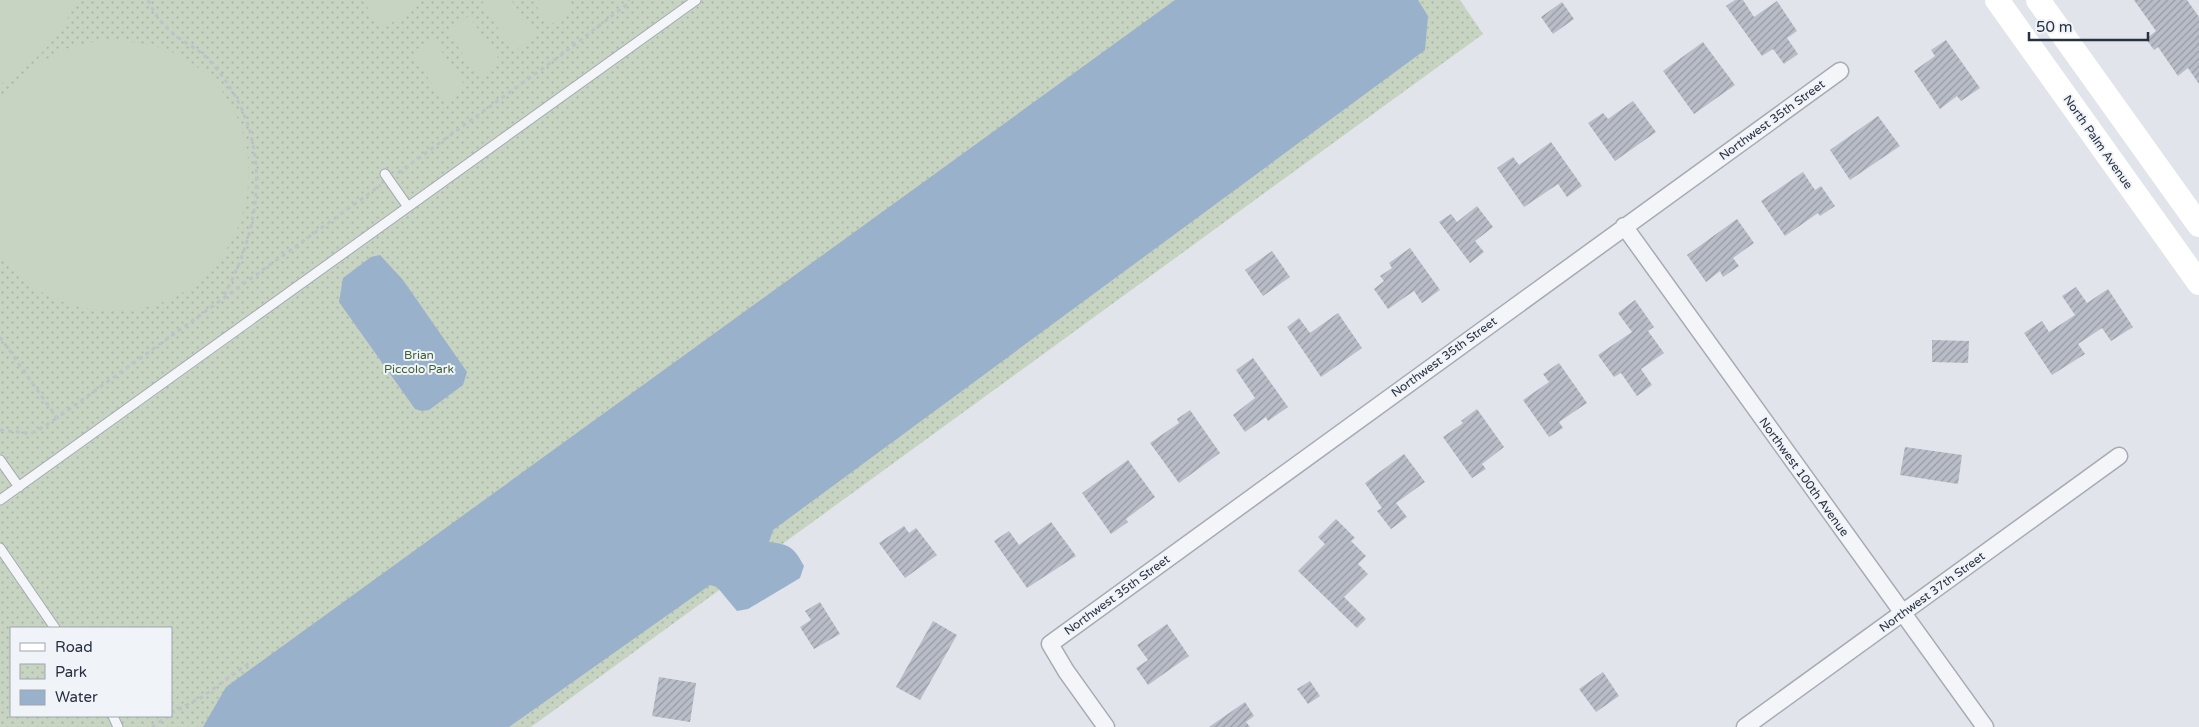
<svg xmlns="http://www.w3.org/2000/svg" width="2199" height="727" viewBox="0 0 2199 727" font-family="'Varela Round',sans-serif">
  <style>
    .park { fill: url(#park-dots); fill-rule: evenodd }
    .pitch { fill: #c6d4c1 }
    .water { fill: #9ab1cb }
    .building { fill: url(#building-hatch) }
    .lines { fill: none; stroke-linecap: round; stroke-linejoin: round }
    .lane-casing { stroke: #a6abb4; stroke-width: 11 }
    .street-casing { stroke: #a6abb4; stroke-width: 19 }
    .path { stroke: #bfc2c9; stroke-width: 3; stroke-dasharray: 4 4; stroke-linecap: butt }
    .lane { stroke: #f4f5f8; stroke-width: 9 }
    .street { stroke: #f4f5f8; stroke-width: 16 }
    .secondary { stroke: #fff; stroke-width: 24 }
    .labels { text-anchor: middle; stroke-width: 4; stroke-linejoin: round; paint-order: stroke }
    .street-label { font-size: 12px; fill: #283142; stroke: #f0f3f7 }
    .park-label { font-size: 12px; fill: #3c5f35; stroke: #f0f3f7 }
  </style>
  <defs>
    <pattern id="park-dots" width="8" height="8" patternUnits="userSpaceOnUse" patternTransform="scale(1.25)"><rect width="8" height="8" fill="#c6d4c1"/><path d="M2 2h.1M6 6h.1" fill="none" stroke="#aab6a7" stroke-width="1.8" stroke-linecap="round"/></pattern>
    <pattern id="building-hatch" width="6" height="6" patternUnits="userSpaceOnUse" patternTransform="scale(1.25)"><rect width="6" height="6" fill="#b8bdc7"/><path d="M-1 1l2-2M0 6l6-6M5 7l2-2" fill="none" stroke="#969aa3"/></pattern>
  </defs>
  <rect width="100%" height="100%" fill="#e1e4ea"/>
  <path class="park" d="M 0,0 L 1460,0 L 1483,34 L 531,727 L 0,727 ZM 11,628 L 171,628 L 171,716 L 11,716 Z"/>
  <path class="pitch" d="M 0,0 L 76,0 C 59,43 36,60 0,85 Z
    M 362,0 L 422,0 L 423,1 L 383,29 Z
    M 487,0 L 511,0 L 536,35 L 514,51 L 481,4 Z
    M 532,0 L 564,0 L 571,10 L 550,25 Z
    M 469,16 L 501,62 L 479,77 L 447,31 Z
    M 102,40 C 127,41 152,42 176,54 C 300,116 256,309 116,311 C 83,311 47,301 22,278 C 14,270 7,260 0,252 L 0,102 L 30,68 L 65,49 Z
    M 434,40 L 466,87 L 445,102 L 412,55 Z"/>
  <path class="water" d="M 1175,0 L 1418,0 L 1428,16 L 1425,50 L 773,530 L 769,542 C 790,545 793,546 804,566 L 800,578 L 748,609 L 737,611 L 717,587 L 710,585 L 509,727 L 203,727 L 226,687 Z
    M 380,255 L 403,280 L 467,372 L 463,385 L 429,410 L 422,411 L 415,409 L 339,302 L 343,278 L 371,257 Z"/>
  <path class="building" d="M 1735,0 L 1743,0 L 1754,17 L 1777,1 L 1797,31 L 1787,38 L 1798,54 L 1784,64 L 1773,49 L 1762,56 L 1726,6 Z
    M 2134,0 L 2187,0 L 2199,17 L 2199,84 L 2188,68 L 2178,76 L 2158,47 L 2154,50 L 2146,39 L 2156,31 Z
    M 1562,2 L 1574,19 L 1553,34 L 1541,17 Z
    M 1946,40 L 1980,88 L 1961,101 L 1957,96 L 1940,109 L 1914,71 L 1935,56 L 1931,50 Z
    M 1703,42 L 1735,85 L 1694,114 L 1663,71 Z
    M 1633,101 L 1656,132 L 1615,161 L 1588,123 L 1603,113 L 1608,119 Z
    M 1878,116 L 1900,146 L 1850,180 L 1830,150 Z
    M 1551,142 L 1582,186 L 1567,197 L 1558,184 L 1524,207 L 1497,168 L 1513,157 L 1519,165 Z
    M 1803,172 L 1815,190 L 1821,186 L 1835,206 L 1820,216 L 1818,213 L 1785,236 L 1761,201 Z
    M 1477,206 L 1493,227 L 1475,241 L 1484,252 L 1470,263 L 1439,222 L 1451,214 L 1457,222 Z
    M 1737,219 L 1754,243 L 1733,258 L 1739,266 L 1723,277 L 1720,271 L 1706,282 L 1687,255 Z
    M 1410,248 L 1440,290 L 1422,303 L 1414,291 L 1388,309 L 1374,289 L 1384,281 L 1380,276 L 1392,268 L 1389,263 Z
    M 1272,251 L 1290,277 L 1263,296 L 1245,270 Z
    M 2076,287 L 2087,303 L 2108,289 L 2133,327 L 2111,341 L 2102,328 L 2078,344 L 2085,354 L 2052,375 L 2024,333 L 2042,321 L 2049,332 L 2075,315 L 2062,296 Z
    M 1635,300 L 1654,327 L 1648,331 L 1664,353 L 1641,369 L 1652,385 L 1637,396 L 1621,373 L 1614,377 L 1598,355 L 1632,332 L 1618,313 Z
    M 1338,313 L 1362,348 L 1321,377 L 1287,327 L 1299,318 L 1310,333 Z
    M 1932,340 L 1969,341 L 1968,363 L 1932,362 Z
    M 1253,358 L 1288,407 L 1268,421 L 1266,417 L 1245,432 L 1233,415 L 1255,398 L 1236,370 Z
    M 1559,363 L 1587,403 L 1559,422 L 1563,428 L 1549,437 L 1523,400 L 1549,382 L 1543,374 Z
    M 1477,409 L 1504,447 L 1482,464 L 1486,469 L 1472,478 L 1443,437 L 1463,423 L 1461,421 Z
    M 1190,410 L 1220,453 L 1179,483 L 1150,443 L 1179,423 L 1177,419 Z
    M 1905,447 L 1962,455 L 1958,484 L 1900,475 Z
    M 1404,454 L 1425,482 L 1396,503 L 1407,517 L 1391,529 L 1377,511 L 1382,508 L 1365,483 Z
    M 1128,460 L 1155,497 L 1126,519 L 1128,522 L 1111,534 L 1082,493 Z
    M 1336,519 L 1355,538 L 1351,541 L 1366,556 L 1358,564 L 1368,574 L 1344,597 L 1366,619 L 1357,628 L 1298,571 L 1325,544 L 1318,537 Z
    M 1051,522 L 1076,556 L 1027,588 L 994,541 L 1009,531 L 1019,545 Z
    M 904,526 L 909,533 L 916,528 L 937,555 L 905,578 L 879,543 Z
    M 820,602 L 840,634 L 814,649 L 800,627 L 811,620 L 805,611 Z
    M 933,621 L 957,635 L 920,700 L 896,687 Z
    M 1167,624 L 1189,656 L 1148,685 L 1136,668 L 1148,660 L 1137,645 Z
    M 1603,672 L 1619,696 L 1596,712 L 1579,689 Z
    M 659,677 L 696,683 L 690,722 L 652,716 Z
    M 1310,681 L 1320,696 L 1308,704 L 1297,689 Z
    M 1245,702 L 1254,716 L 1246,722 L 1250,727 L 1209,727 Z"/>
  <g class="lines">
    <g class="lane-casing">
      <path id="lane" d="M 385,174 L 408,207
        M 0,460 L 19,487
        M 0,500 L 696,0
        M 0,548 L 55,628
        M 113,716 L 118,727"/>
    </g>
    <g class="street-casing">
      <path id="street" d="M 1624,226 L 1985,727
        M 1106,727 L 1066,671 L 1050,644 L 1840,71
        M 1745,727 L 2119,456"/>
    </g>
    <path class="path" d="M 148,0 C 153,10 158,20 167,28 C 179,41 197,47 209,60 C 273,130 267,218 223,297
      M 398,173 L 557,58 L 626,5 L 629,0
      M 0,337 L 57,418 L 381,185
      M 0,430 L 26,433 L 35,432 L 57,418
      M 171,713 L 202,697 L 249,663
      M 152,727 L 168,716"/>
    <use href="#lane" class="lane"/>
    <use href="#street" class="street"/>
    <path class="secondary" d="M 1997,0 L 2199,283
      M 2038,0 L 2199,225"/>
  </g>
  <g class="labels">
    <g class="street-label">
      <text transform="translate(1772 120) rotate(-36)" y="4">Northwest 35th Street</text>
      <text transform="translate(2098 142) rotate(55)" y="4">North Palm Avenue</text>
      <text transform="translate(1444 357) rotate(-36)" y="4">Northwest 35th Street</text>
      <text transform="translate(1804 477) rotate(54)" y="4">Northwest 100th Avenue</text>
      <text transform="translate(1932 592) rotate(-36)" y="4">Northwest 37th Street</text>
      <text transform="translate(1117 595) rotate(-36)" y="4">Northwest 35th Street</text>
    </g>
    <g class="park-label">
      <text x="419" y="359">Brian<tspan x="419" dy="14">Piccolo Park</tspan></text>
    </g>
  </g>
  <rect x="10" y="627" width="162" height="90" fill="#f0f3f7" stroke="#a0a5af"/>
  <rect x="20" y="643" width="25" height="8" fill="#ffffff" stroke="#a0a5af"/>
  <text x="55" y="652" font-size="15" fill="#283142">Road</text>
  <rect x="20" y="664" width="25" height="15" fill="url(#park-dots)" stroke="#a0a5af"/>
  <text x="55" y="677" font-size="15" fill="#283142">Park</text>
  <rect x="20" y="690" width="25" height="15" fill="#9ab1cb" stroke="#a0a5af"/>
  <text x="55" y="702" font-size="15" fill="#283142">Water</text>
  <path d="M2029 32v8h119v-8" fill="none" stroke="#283142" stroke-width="2.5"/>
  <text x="2036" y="32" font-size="15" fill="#283142" stroke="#f0f3f7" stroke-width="4" paint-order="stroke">50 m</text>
</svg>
